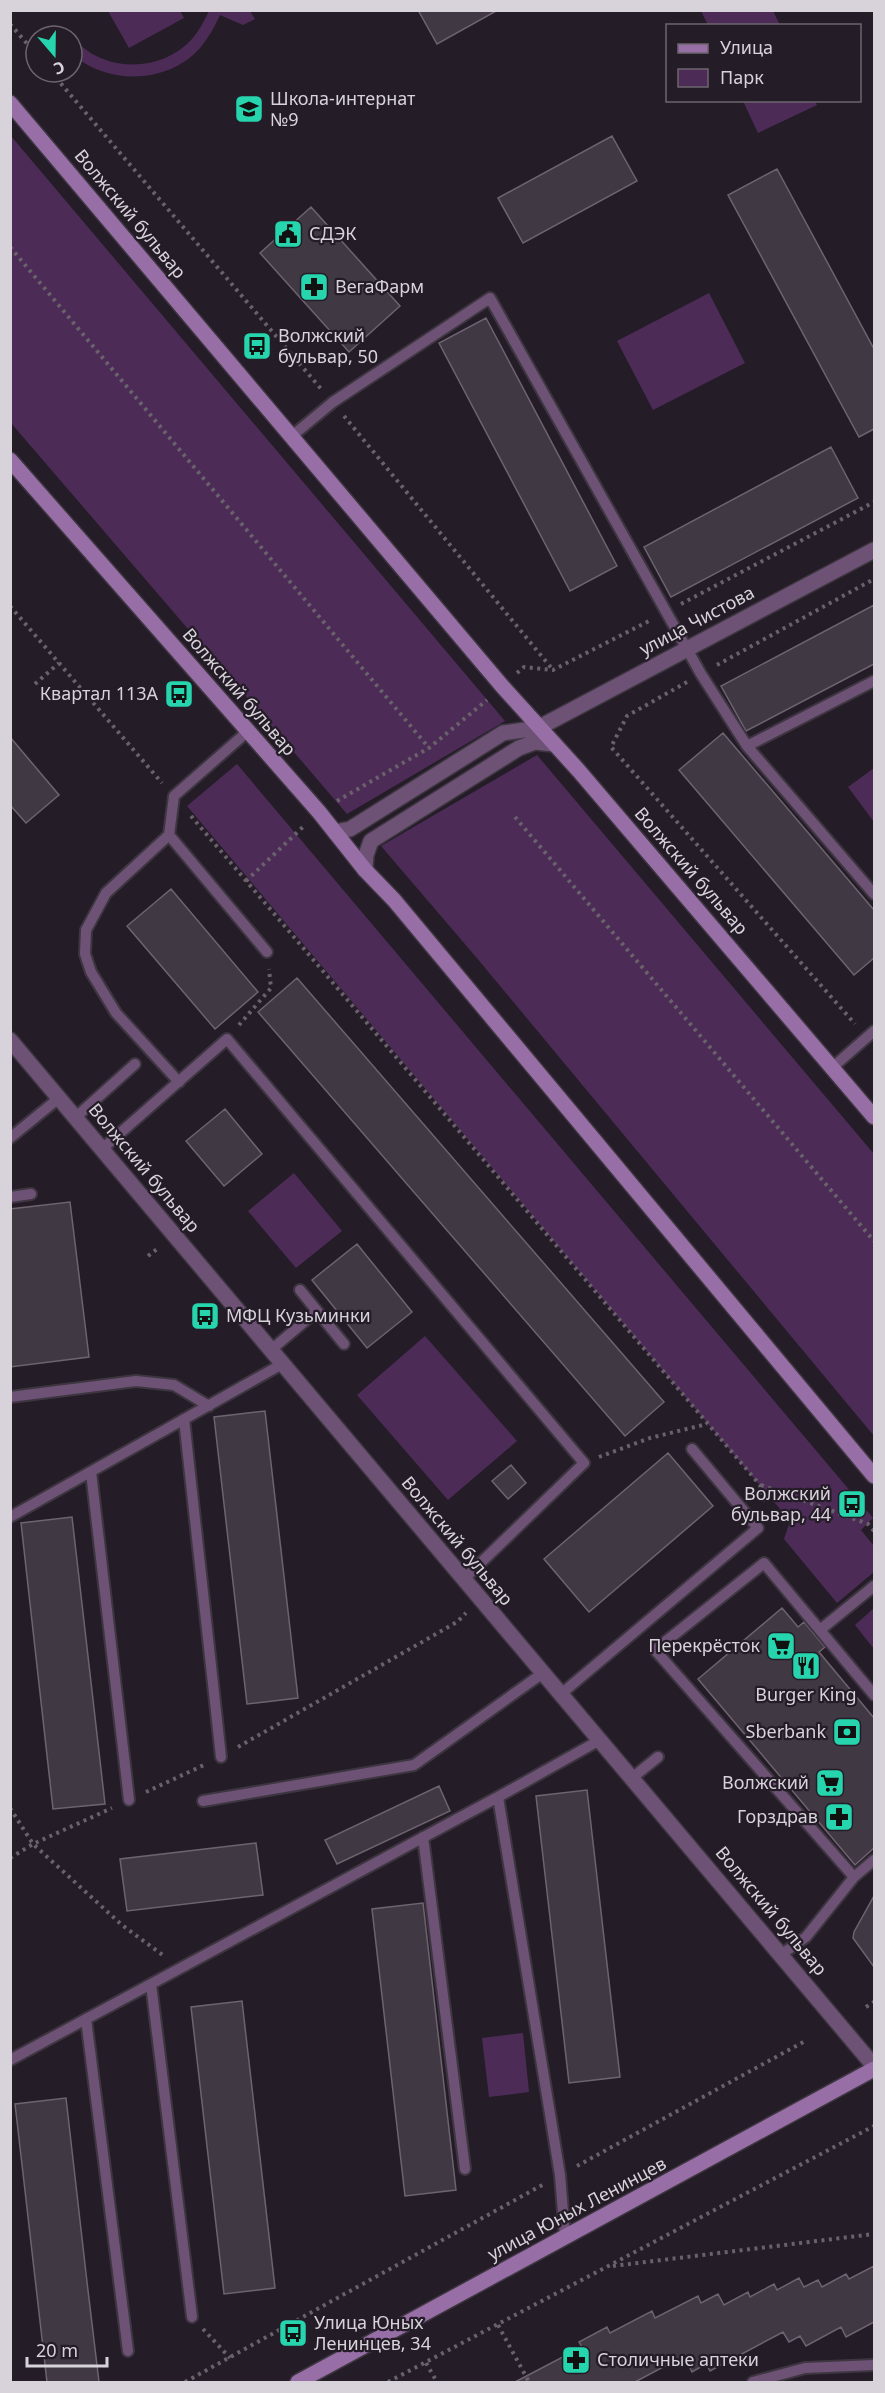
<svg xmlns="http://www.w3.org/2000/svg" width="885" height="2393" viewBox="0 0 885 2393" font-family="'Noto Sans',sans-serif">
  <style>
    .green { fill: #4c2c57 }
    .building { fill: #403843; stroke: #6d6470; stroke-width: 1.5 }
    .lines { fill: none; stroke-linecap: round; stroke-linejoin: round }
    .service-casing { stroke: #3d3640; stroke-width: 14 }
    .tertiary-casing { stroke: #3d3640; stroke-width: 18 }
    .secondary-casing { stroke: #3d3640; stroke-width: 18 }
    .path { stroke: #69626b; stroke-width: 4; stroke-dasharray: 3 4.5; stroke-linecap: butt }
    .service { stroke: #6d5275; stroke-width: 10 }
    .tertiary { stroke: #6d5275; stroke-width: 15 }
    .secondary { stroke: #986ea6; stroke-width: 15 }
    .labels { text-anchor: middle; stroke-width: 4.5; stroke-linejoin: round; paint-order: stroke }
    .poi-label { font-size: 18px; fill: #d8d3da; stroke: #241c27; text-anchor: start }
    .street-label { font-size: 18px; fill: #d8d3da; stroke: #241c27 }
  </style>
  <rect width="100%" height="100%" fill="#241c27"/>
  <path class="green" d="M 108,11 L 180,11 L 184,18 L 129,48 Z
    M 209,11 L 250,11 L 255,19 L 243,25 L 220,15 C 215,26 209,37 201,47 C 169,84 108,86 72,54 L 72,36 C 101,73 160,74 192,39 C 199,31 204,21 209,11 Z
    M 701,11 L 773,11 L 780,25 L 708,25 Z
    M 743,101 L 815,101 L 817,105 L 758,133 Z
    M 10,136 L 11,136 L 505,721 L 347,814 L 11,423 Z
    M 709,293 L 745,363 L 653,410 L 617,341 Z
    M 537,755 L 874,1154 L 874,1436 L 476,957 L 381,846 Z
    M 237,764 L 873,1518 L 861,1530 L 874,1546 L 874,1572 L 837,1603 L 784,1539 L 790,1521 L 187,806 Z
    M 874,768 L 874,822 L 848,787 Z
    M 294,1173 L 342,1231 L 296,1268 L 248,1211 Z
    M 425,1336 L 517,1441 L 448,1500 L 357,1395 Z
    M 874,1608 L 874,1649 L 855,1625 Z
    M 523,2033 L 529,2092 L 489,2097 L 482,2038 Z"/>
  <path class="building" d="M 418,10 L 498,10 L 437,44 Z
    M 612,136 L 637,181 L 523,243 L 498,198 Z
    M 777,169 L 874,349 L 874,429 L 859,437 L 728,195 Z
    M 311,207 L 400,306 L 349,352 L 260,253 Z
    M 486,318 L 617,566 L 570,591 L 439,343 Z
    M 831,447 L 858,498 L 671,597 L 644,547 Z
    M 874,605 L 874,664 L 746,731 L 721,686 Z
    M 723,733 L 874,910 L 874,958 L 854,975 L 679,770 Z
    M 10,737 L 59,795 L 26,823 L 10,805 Z
    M 171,889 L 258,992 L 215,1029 L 127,926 Z
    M 297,978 L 664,1402 L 625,1436 L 258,1012 Z
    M 225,1109 L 262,1154 L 224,1186 L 186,1141 Z
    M 70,1202 L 89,1357 L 10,1367 L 10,1209 Z
    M 357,1244 L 412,1312 L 367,1348 L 312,1280 Z
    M 265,1411 L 298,1698 L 247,1704 L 214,1417 Z
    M 668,1453 L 713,1506 L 589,1612 L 544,1559 Z
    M 511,1465 L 526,1483 L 508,1499 L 492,1481 Z
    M 72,1517 L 105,1804 L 53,1809 L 21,1523 Z
    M 782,1608 L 798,1627 L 804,1622 L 825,1647 L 819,1652 L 874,1718 L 874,1848 L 855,1865 L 698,1679 Z
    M 439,1786 L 450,1811 L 337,1864 L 325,1840 Z
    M 587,1790 L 620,2077 L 569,2083 L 536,1796 Z
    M 256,1843 L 263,1895 L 127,1911 L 120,1859 Z
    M 874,1896 L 874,1967 L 853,1938 L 854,1932 Z
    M 423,1903 L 456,2190 L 405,2196 L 372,1909 Z
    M 242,2001 L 275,2288 L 224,2294 L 191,2007 Z
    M 66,2098 L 87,2282 L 99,2382 L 47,2382 L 15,2104 Z
    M 874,2266 L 874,2322 L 846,2337 L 841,2327 L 806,2346 L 800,2336 L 789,2342 L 783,2332 L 710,2371 L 706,2364 L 692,2372 L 684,2356 L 635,2382 L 515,2382 L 582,2347 L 579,2342 L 607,2327 L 610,2333 L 652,2311 L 655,2318 L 698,2296 L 701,2303 L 718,2294 L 724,2305 L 748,2292 L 750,2297 L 774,2284 L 777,2290 L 799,2278 L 804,2287 L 818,2280 L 822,2287 L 846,2274 L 849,2279 Z"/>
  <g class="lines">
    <g class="service-casing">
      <path id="service" d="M 292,436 L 333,402 L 490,298 L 701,674 L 747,746 L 874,681
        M 747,746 L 874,894
        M 169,835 L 174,796 L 247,732
        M 833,1067 L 874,1031
        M 179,1082 L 116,1013 L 91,972 L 85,954 L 86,930 L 106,893 L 169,835 L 267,952
        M 76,1117 L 135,1064
        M 10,1138 L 59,1098
        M 102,1149 L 227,1039 L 584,1463 L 464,1579
        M 10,1197 L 31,1194
        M 300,1290 L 344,1344
        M 272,1349 L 317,1311
        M 10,1397 L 136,1381 L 174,1385 L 209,1406
        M 184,1419 L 221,1757
        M 91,1472 L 129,1800
        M 10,1517 L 284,1363
        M 820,1630 L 874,1586
        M 561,1694 L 758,1528 L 692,1449
        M 632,1778 L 658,1757
        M 498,1797 L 560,2175 L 565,2237
        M 203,1801 L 414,1765 L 543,1673
        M 423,1837 L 465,2169
        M 854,1877 L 655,1650 L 764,1563 L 874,1695
        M 782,1954 L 806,1937 L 854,1877 L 874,1860
        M 151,1984 L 192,2317
        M 86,2019 L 128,2351
        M 10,2060 L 498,1797 L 600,1740
        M 753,2382 L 805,2368 L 874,2365"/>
    </g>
    <g class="tertiary-casing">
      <path id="tertiary" d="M 335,832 L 350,829 L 503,733 L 538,728 L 874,550
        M 365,870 L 366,855 L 371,841 L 519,748 L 535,742 L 553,744
        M 10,1040 L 874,2066"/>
    </g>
    <g class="secondary-casing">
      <path id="secondary" d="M 10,103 L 502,686 L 579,771 L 874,1117
        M 10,460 L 319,812 L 365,870 L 394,900 L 874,1476
        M 298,2382 L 874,2069"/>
    </g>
    <path class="path" d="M 10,24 L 36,54
      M 51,72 L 322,390
      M 10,247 L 429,748
      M 344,416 L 553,670
      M 681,604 L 874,502
      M 10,606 L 162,783
      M 717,665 L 874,579
      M 517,673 L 524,667 L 553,670 L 651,620
      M 687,682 L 627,716 L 611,747 L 855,1024
      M 35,684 L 59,663
      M 337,801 L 429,748 L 487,700
      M 191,816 L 760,1485 L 764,1505
      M 515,817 L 874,1241
      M 246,881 L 305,825
      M 239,1025 L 271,988 L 269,969
      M 148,1256 L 157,1249
      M 599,1457 L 650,1438 L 707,1424
      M 761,1485 L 868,1524 L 874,1531
      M 238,1747 L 457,1622 L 466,1613
      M 146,1792 L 204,1765
      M 10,1808 L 33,1844 L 122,1925 L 164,1956
      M 10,1858 L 33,1844 L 112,1808
      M 866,2007 L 874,2002
      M 577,2166 L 807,2040
      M 613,2266 L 874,2234
      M 498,2325 L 529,2382
      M 203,2329 L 230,2358
      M 426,2363 L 437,2382
      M 185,2382 L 544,2184
      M 388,2382 L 874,2126"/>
    <use href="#service" class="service"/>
    <use href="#tertiary" class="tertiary"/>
    <use href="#secondary" class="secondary"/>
  </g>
  <defs>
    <g id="school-square" transform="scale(1.5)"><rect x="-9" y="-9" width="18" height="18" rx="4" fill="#26d5ae" stroke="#241c27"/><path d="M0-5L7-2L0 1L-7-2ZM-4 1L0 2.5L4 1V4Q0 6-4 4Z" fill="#111"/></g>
    <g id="civic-square" transform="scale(1.5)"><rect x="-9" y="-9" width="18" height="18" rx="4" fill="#26d5ae" stroke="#241c27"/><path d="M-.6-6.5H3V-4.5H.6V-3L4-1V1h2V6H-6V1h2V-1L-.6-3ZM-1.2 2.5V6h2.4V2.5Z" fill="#111"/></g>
    <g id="pharmacy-square" transform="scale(1.5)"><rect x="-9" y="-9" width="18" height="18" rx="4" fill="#26d5ae" stroke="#241c27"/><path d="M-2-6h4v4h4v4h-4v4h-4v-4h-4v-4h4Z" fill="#111"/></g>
    <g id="bus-square" transform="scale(1.5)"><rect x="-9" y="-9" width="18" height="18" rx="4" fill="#26d5ae" stroke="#241c27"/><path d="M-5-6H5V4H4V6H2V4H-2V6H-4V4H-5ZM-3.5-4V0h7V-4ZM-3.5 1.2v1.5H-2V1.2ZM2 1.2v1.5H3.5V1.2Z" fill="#111"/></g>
    <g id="supermarket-square" transform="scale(1.5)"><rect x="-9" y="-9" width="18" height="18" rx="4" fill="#26d5ae" stroke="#241c27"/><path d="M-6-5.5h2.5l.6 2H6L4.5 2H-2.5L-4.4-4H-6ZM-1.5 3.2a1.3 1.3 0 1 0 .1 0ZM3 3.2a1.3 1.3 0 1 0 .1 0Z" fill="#111"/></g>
    <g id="restaurant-square" transform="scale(1.5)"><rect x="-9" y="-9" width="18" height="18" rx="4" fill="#26d5ae" stroke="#241c27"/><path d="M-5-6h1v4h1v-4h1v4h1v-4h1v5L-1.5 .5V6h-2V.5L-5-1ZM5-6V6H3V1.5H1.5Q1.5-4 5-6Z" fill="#111"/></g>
    <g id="bank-square" transform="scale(1.5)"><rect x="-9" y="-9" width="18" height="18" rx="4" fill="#26d5ae" stroke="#241c27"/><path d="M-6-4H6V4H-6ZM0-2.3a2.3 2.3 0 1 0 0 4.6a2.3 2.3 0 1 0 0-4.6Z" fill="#111"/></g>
  </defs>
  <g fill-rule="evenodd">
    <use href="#school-square" x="249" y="109"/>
    <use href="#civic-square" x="288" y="234"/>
    <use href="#pharmacy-square" x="314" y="287"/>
    <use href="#bus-square" x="257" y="346"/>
    <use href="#bus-square" x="179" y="694"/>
    <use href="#bus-square" x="205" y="1316"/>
    <use href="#bus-square" x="852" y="1504"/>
    <use href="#supermarket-square" x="781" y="1646"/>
    <use href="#restaurant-square" x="806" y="1666"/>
    <use href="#bank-square" x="847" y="1732"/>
    <use href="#supermarket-square" x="830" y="1783"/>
    <use href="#pharmacy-square" x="839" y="1817"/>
    <use href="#bus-square" x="293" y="2333"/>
    <use href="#pharmacy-square" x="576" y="2360"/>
  </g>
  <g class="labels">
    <g class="poi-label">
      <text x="270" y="105">Школа-интернат<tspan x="270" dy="21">№9</tspan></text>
      <text x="309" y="240">СДЭК</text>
      <text x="335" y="293">ВегаФарм</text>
      <text x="278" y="342">Волжский<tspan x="278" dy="21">бульвар, 50</tspan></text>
      <text x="158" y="700" text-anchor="end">Квартал 113А</text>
      <text x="226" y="1322">МФЦ Кузьминки</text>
      <text x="831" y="1500" text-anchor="end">Волжский<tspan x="831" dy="21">бульвар, 44</tspan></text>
      <text x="760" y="1652" text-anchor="end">Перекрёсток</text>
      <text x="806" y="1701" text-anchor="middle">Burger King</text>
      <text x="826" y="1738" text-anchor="end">Sberbank</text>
      <text x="809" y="1789" text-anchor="end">Волжский</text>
      <text x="818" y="1823" text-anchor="end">Горздрав</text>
      <text x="314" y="2329">Улица Юных<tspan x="314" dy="21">Ленинцев, 34</tspan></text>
      <text x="597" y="2366">Столичные аптеки</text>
    </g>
    <g class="street-label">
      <text transform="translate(130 214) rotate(50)" y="6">Волжский бульвар</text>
      <text transform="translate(697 621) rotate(-28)" y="6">улица Чистова</text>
      <text transform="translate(239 692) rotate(49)" y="6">Волжский бульвар</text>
      <text transform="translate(691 871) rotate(49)" y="6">Волжский бульвар</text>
      <text transform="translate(144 1168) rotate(50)" y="6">Волжский бульвар</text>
      <text transform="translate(457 1541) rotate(50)" y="6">Волжский бульвар</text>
      <text transform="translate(771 1911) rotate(50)" y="6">Волжский бульвар</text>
      <text transform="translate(577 2209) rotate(-28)" y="6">улица Юных Ленинцев</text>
    </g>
  </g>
  <rect width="885" height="2393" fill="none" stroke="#d8d3da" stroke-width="24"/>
  <rect x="666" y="24" width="195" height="78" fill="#241c27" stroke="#6c656f" stroke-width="1.5"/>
  <rect x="678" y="44" width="30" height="9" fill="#986ea6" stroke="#6c656f" stroke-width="1.5"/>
  <text x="720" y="54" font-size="18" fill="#d8d3da">Улица</text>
  <rect x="678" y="69" width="30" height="18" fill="#4c2c57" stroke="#6c656f" stroke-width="1.5"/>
  <text x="720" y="84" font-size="18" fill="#d8d3da">Парк</text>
  <g transform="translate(54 54) rotate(160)"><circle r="28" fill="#241c27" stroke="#6c656f" stroke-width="1.5"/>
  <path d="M0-4.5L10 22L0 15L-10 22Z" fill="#26d5ae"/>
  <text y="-9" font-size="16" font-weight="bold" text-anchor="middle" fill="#d8d3da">С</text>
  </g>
  <path d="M27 2357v9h80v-9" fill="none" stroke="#d8d3da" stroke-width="3"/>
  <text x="36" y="2357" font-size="18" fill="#d8d3da" stroke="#241c27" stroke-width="4.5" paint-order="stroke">20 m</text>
</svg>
